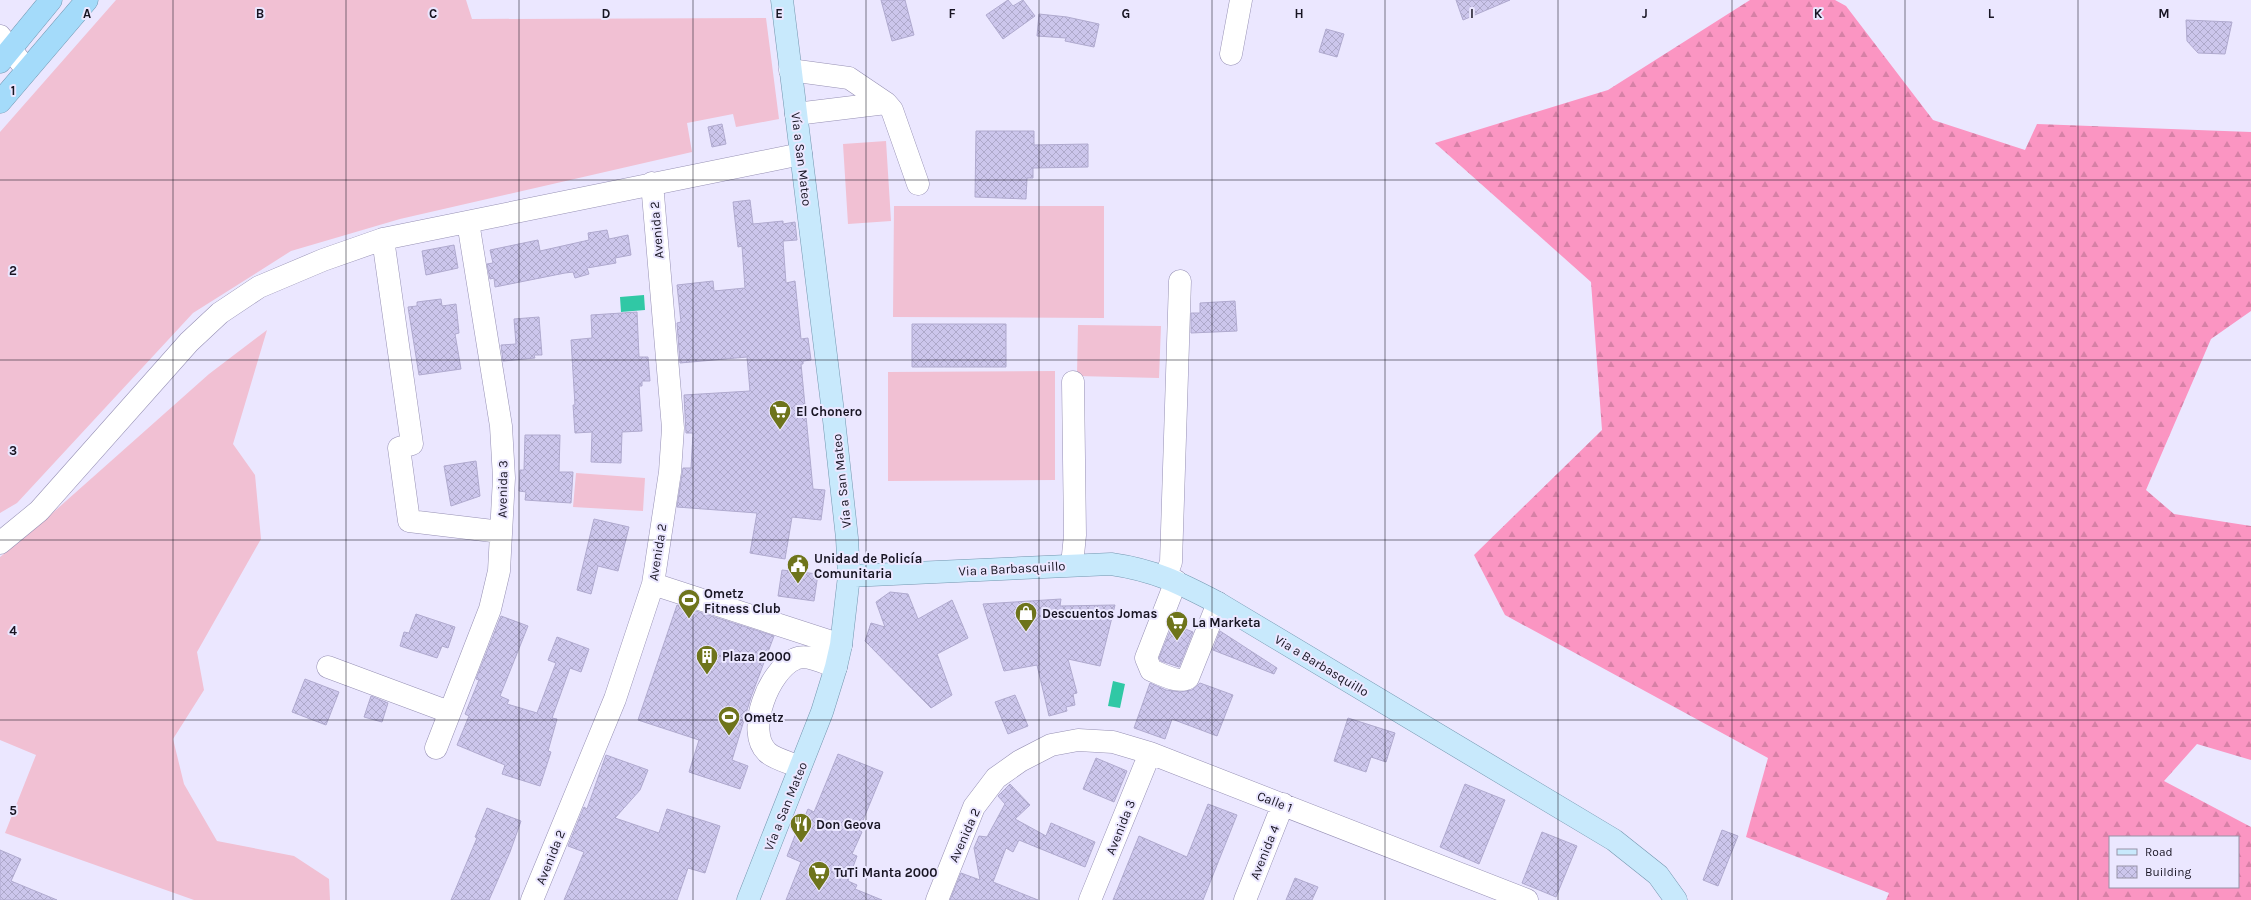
<svg xmlns="http://www.w3.org/2000/svg" width="2251" height="900" viewBox="0 0 2251 900" font-family="Karla,sans-serif">
  <style>
    .grass { fill: #f1c0d3 }
    .forest { fill: url(#forest-firs); fill-rule: evenodd }
    .water { fill: #30c8a5 }
    .building { fill: url(#building-cross-hatch); stroke: #b0aacf }
    .lines { fill: none; stroke-linecap: round; stroke-linejoin: round }
    .minor-casing { stroke: #9690b4; stroke-width: 23 }
    .major-casing { stroke: #7396af; stroke-width: 23 }
    .highway-casing { stroke: #7396af; stroke-width: 23 }
    .minor { stroke: #fff; stroke-width: 22 }
    .major { stroke: #c8e9fc; stroke-width: 22 }
    .highway { stroke: #a4dbfa; stroke-width: 22 }
    .grid { fill: none; stroke: #181523; stroke-width: 1; stroke-opacity: 0.55 }
    .labels { text-anchor: middle; stroke-width: 4; stroke-linejoin: round; paint-order: stroke }
    .street-label { font-size: 13px; fill: #181523; stroke: #ebe7ff }
    .poi-label { font-size: 13px; font-weight: bold; fill: #181523; stroke: #ebe7ff; text-anchor: start }
    .grid-label { font-size: 13px; text-anchor: middle; font-weight: bold; fill: #181523; stroke: #ebe7ff; stroke-width: 4; stroke-linejoin: round; paint-order: stroke }
  </style>
  <defs>
    <pattern id="forest-firs" width="22" height="20" patternUnits="userSpaceOnUse"><rect width="22" height="20" fill="#fb95c2"/><path d="M5 1l3.5 6h-7zM16 11l3.5 6h-7z" fill="#d680a6"/></pattern>
    <pattern id="building-cross-hatch" width="8" height="8" patternUnits="userSpaceOnUse"><rect width="8" height="8" fill="#ccc6ec"/><path d="M0 0l8 8M0 8l8-8" fill="none" stroke="#aea9ca"/></pattern>
  </defs>
  <rect width="100%" height="100%" fill="#ebe7ff"/>
  <path class="grass" d="M 116,0 L 466,0 L 472,19 L 766,18 L 779,119 L 736,127 L 733,114 L 687,123 L 692,152 L 400,219 L 291,251 L 193,313 L 17,503 L 0,513 L 0,132 Z
    M 886,141 L 891,221 L 848,224 L 843,144 Z
    M 894,206 L 1104,206 L 1104,318 L 893,317 Z
    M 1078,325 L 1161,326 L 1159,378 L 1077,376 Z
    M 267,330 L 233,444 L 255,475 L 261,539 L 197,652 L 204,690 L 173,739 L 184,784 L 217,841 L 294,856 L 329,879 L 330,900 L 194,900 L 5,833 L 36,755 L 0,740 L 0,557 L 39,525 L 209,374 Z
    M 1055,371 L 1055,480 L 888,481 L 888,372 Z
    M 576,473 L 645,478 L 643,511 L 573,507 Z"/>
  <path class="forest" d="M 1750,0 L 1835,0 L 1846,6 L 1933,120 L 2025,150 L 2037,124 L 2251,132 L 2251,311 L 2211,339 L 2146,490 L 2174,514 L 2251,526 L 2251,760 L 2197,744 L 2164,781 L 2251,827 L 2251,900 L 1886,900 L 1889,893 L 1746,837 L 1768,758 L 1505,615 L 1474,555 L 1602,430 L 1591,282 L 1435,143 L 1608,90 ZM 2110,837 L 2238,837 L 2238,887 L 2110,887 Z"/>
  <path class="water" d="M 644,295 L 645,310 L 621,312 L 620,297 Z
    M 1113,681 L 1125,684 L 1120,708 L 1108,706 Z"/>
  <path class="building" d="M 881,0 L 905,0 L 914,35 L 892,41 Z
    M 1008,0 L 1013,6 L 1023,0 L 1035,16 L 1003,39 L 986,15 Z
    M 1456,0 L 1510,0 L 1463,20 Z
    M 1039,14 L 1067,17 L 1099,24 L 1094,47 L 1065,41 L 1066,38 L 1037,36 Z
    M 2186,20 L 2232,22 L 2225,54 L 2198,53 L 2187,41 Z
    M 1326,29 L 1344,34 L 1337,57 L 1319,52 Z
    M 722,124 L 726,144 L 712,147 L 708,127 Z
    M 976,131 L 1034,131 L 1034,145 L 1088,144 L 1088,167 L 1033,168 L 1033,178 L 1027,178 L 1026,199 L 975,197 Z
    M 750,200 L 753,224 L 783,221 L 783,224 L 795,222 L 797,240 L 783,241 L 786,283 L 795,281 L 801,339 L 808,338 L 811,360 L 803,361 L 803,364 L 801,364 L 813,489 L 825,490 L 821,520 L 792,517 L 785,559 L 750,553 L 757,513 L 677,507 L 683,468 L 691,468 L 693,433 L 686,433 L 684,395 L 750,391 L 747,357 L 680,363 L 677,323 L 681,322 L 677,285 L 713,281 L 714,291 L 745,288 L 742,246 L 738,247 L 733,202 Z
    M 607,230 L 609,239 L 628,235 L 631,255 L 615,258 L 616,263 L 587,268 L 589,274 L 575,278 L 573,272 L 565,273 L 495,287 L 494,278 L 490,279 L 487,264 L 493,263 L 490,250 L 538,240 L 540,251 L 589,240 L 588,233 Z
    M 454,245 L 458,268 L 426,275 L 422,251 Z
    M 441,299 L 442,306 L 456,304 L 459,333 L 455,334 L 461,369 L 419,375 L 408,307 L 417,306 L 417,302 Z
    M 1235,301 L 1237,331 L 1191,333 L 1191,313 L 1200,313 L 1200,303 Z
    M 637,312 L 639,357 L 648,357 L 650,381 L 642,381 L 642,386 L 639,386 L 642,431 L 622,432 L 621,463 L 591,462 L 592,432 L 575,433 L 573,405 L 575,405 L 571,340 L 592,338 L 591,315 Z
    M 539,317 L 542,355 L 534,355 L 535,358 L 503,361 L 501,345 L 516,344 L 514,319 Z
    M 912,324 L 1006,324 L 1006,367 L 912,367 Z
    M 525,435 L 560,435 L 559,472 L 573,472 L 571,503 L 525,500 L 526,492 L 519,491 L 520,470 L 524,470 Z
    M 476,461 L 480,496 L 451,506 L 444,466 Z
    M 594,519 L 629,527 L 618,571 L 598,566 L 591,594 L 577,590 Z
    M 782,570 L 818,574 L 814,601 L 778,596 Z
    M 890,592 L 908,594 L 918,619 L 952,600 L 968,638 L 937,654 L 952,695 L 931,708 L 865,641 L 871,623 L 885,627 L 876,602 Z
    M 1061,599 L 1060,606 L 1115,605 L 1100,666 L 1068,659 L 1077,693 L 1073,694 L 1075,705 L 1066,707 L 1067,711 L 1049,716 L 1037,665 L 1004,671 L 983,604 Z
    M 677,605 L 774,636 L 751,697 L 732,760 L 748,766 L 740,789 L 689,772 L 699,740 L 638,720 Z
    M 416,614 L 455,627 L 448,648 L 442,646 L 437,658 L 400,646 L 404,632 L 409,633 Z
    M 501,616 L 528,626 L 500,696 L 509,700 L 507,704 L 537,713 L 556,663 L 548,660 L 557,637 L 589,649 L 581,672 L 570,668 L 552,718 L 557,719 L 548,751 L 551,752 L 540,786 L 502,774 L 505,765 L 457,745 L 469,716 L 465,714 L 479,680 L 476,679 Z
    M 1173,624 L 1193,632 L 1179,667 L 1161,661 L 1159,658 Z
    M 1220,631 L 1277,668 L 1274,674 L 1213,650 Z
    M 305,679 L 339,692 L 326,725 L 292,712 Z
    M 1150,683 L 1166,690 L 1180,692 L 1192,690 L 1200,683 L 1233,695 L 1217,736 L 1172,719 L 1165,739 L 1134,728 Z
    M 1015,695 L 1028,726 L 1008,734 L 995,702 Z
    M 371,696 L 388,703 L 382,722 L 364,717 Z
    M 1348,718 L 1395,733 L 1386,762 L 1371,757 L 1366,772 L 1334,761 Z
    M 838,754 L 883,772 L 859,830 L 862,832 L 852,854 L 857,856 L 848,881 L 857,885 L 855,889 L 882,900 L 786,900 L 801,862 L 787,856 L 799,825 L 801,825 L 808,809 L 814,812 Z
    M 606,755 L 648,770 L 640,790 L 615,818 L 659,833 L 667,809 L 720,826 L 705,873 L 688,868 L 677,900 L 564,900 L 584,852 L 568,846 L 584,807 L 587,809 Z
    M 1096,758 L 1127,771 L 1114,802 L 1083,789 Z
    M 1010,784 L 1030,805 L 1015,819 L 1046,836 L 1051,823 L 1095,842 L 1085,867 L 1019,840 L 1013,852 L 1006,848 L 993,882 L 1038,900 L 950,900 L 961,873 L 980,880 L 974,848 L 979,836 L 987,837 L 1005,804 L 998,796 Z
    M 1465,784 L 1505,800 L 1479,864 L 1440,847 Z
    M 1208,804 L 1237,815 L 1203,900 L 1113,900 L 1139,836 L 1187,857 Z
    M 487,808 L 521,821 L 510,852 L 489,900 L 451,900 L 477,838 L 475,837 Z
    M 1722,830 L 1738,836 L 1718,886 L 1703,880 Z
    M 1542,832 L 1577,846 L 1556,897 L 1522,883 Z
    M 0,850 L 21,859 L 11,881 L 57,900 L 0,900 Z
    M 1295,878 L 1318,887 L 1312,900 L 1286,900 Z"/>
  <g class="lines">
    <g class="minor-casing">
      <path id="minor" d="M 0,36 L 27,70
        M 1231,54 L 1241,0
        M 790,70 L 849,78 L 886,103
        M 796,114 L 886,103 L 892,110 L 918,184
        M 383,239 L 412,444 L 399,448 L 409,521 L 501,532
        M 0,543 L 39,511 L 189,342 L 220,313 L 259,287 L 323,260 L 383,239 L 801,154
        M 1072,565 L 1075,535 L 1073,382
        M 1166,576 L 1171,562 L 1180,281
        M 1176,581 L 1146,658 L 1151,670 C 1161,674 1178,684 1188,678 L 1218,603
        M 653,584 L 841,645
        M 328,667 L 449,712
        M 436,748 L 490,609 L 499,571 L 504,478 L 501,426 L 468,222
        M 800,767 C 791,763 774,759 767,752 C 745,731 769,670 795,659 C 807,653 824,663 836,667
        M 532,900 L 615,699 L 653,584 L 670,472 L 673,428 L 652,183
        M 937,900 L 974,807 L 996,778 L 1020,761 L 1051,745 L 1078,740 L 1113,742 L 1150,753 L 1527,900
        M 1090,900 L 1150,753
        M 1245,900 L 1283,804"/>
    </g>
    <g class="major-casing">
      <path id="major" d="M 849,576 L 1111,564 C 1154,570 1180,583 1218,603 L 1614,840 L 1658,875 L 1676,900
        M 748,900 L 822,712 L 836,667 L 841,645 L 849,576 L 847,538 L 834,420 L 782,0"/>
    </g>
    <g class="highway-casing">
      <path id="highway" d="M 0,62 L 51,0
        M 0,102 L 87,0"/>
    </g>
    <use href="#minor" class="minor"/>
    <use href="#major" class="major"/>
    <use href="#highway" class="highway"/>
  </g>
  <path class="grid" d="M 173,0 L 173,900M 346,0 L 346,900M 519,0 L 519,900M 693,0 L 693,900M 866,0 L 866,900M 1039,0 L 1039,900M 1212,0 L 1212,900M 1385,0 L 1385,900M 1558,0 L 1558,900M 1732,0 L 1732,900M 1905,0 L 1905,900M 2078,0 L 2078,900M 0,180 L 2251,180M 0,360 L 2251,360M 0,540 L 2251,540M 0,720 L 2251,720"/>
  <defs>
    <g id="supermarket-pin" transform="scale(1.15)"><path d="M0 17L-7.5 6A9.5 9.5 0 1 1 7.5 6Z" fill="#6e741b" stroke="#ebe7ff"/><path d="M-6-5.5h2.5l.6 2H6L4.5 2H-2.5L-4.4-4H-6ZM-1.5 3.2a1.3 1.3 0 1 0 .1 0ZM3 3.2a1.3 1.3 0 1 0 .1 0Z" fill="#fff"/></g>
    <g id="civic-pin" transform="scale(1.15)"><path d="M0 17L-7.5 6A9.5 9.5 0 1 1 7.5 6Z" fill="#6e741b" stroke="#ebe7ff"/><path d="M-.6-6.5H3V-4.5H.6V-3L4-1V1h2V6H-6V1h2V-1L-.6-3ZM-1.2 2.5V6h2.4V2.5Z" fill="#fff"/></g>
    <g id="stadium-pin" transform="scale(1.15)"><path d="M0 17L-7.5 6A9.5 9.5 0 1 1 7.5 6Z" fill="#6e741b" stroke="#ebe7ff"/><path d="M0-5a6.5 5 0 1 0 0 10a6.5 5 0 1 0 0-10ZM-3.5-1.8h7v3.6h-7Z" fill="#fff"/></g>
    <g id="shop-pin" transform="scale(1.15)"><path d="M0 17L-7.5 6A9.5 9.5 0 1 1 7.5 6Z" fill="#6e741b" stroke="#ebe7ff"/><path d="M-5-2.5h2.3a2.7 3.5 0 0 1 5.4 0H5L5.5 6h-11ZM-1.5-2.5h3a1.5 2.3 0 0 0-3 0Z" fill="#fff"/></g>
    <g id="building-pin" transform="scale(1.15)"><path d="M0 17L-7.5 6A9.5 9.5 0 1 1 7.5 6Z" fill="#6e741b" stroke="#ebe7ff"/><path d="M-4-6H4V6H1V3H-1V6H-4ZM-2.5-4.3h1.7v1.8h-1.7ZM.8-4.3h1.7v1.8H.8ZM-2.5-1h1.7V.8h-1.7ZM.8-1h1.7V.8H.8Z" fill="#fff"/></g>
    <g id="restaurant-pin" transform="scale(1.15)"><path d="M0 17L-7.5 6A9.5 9.5 0 1 1 7.5 6Z" fill="#6e741b" stroke="#ebe7ff"/><path d="M-5-6h1v4h1v-4h1v4h1v-4h1v5L-1.5 .5V6h-2V.5L-5-1ZM5-6V6H3V1.5H1.5Q1.5-4 5-6Z" fill="#fff"/></g>
  </defs>
  <g fill-rule="evenodd">
    <use href="#supermarket-pin" x="780" y="411"/>
    <use href="#civic-pin" x="798" y="565"/>
    <use href="#stadium-pin" x="689" y="600"/>
    <use href="#shop-pin" x="1026" y="613"/>
    <use href="#supermarket-pin" x="1177" y="622"/>
    <use href="#building-pin" x="707" y="656"/>
    <use href="#stadium-pin" x="729" y="717"/>
    <use href="#restaurant-pin" x="801" y="824"/>
    <use href="#supermarket-pin" x="819" y="872"/>
  </g>
  <g class="labels">
    <g class="street-label">
      <text transform="translate(802 159) rotate(83)" y="5">Vía a San Mateo</text>
      <text transform="translate(656 230) rotate(-95)" y="5">Avenida 2</text>
      <text transform="translate(841 481) rotate(-96)" y="5">Vía a San Mateo</text>
      <text transform="translate(502 489) rotate(-89)" y="5">Avenida 3</text>
      <text transform="translate(657 552) rotate(-81)" y="5">Avenida 2</text>
      <text transform="translate(1012 568) rotate(-3)" y="5">Via a Barbasquillo</text>
      <text transform="translate(1322 665) rotate(31)" y="5">Via a Barbasquillo</text>
      <text transform="translate(1275 801) rotate(21)" y="5">Calle 1</text>
      <text transform="translate(785 806) rotate(-68)" y="5">Vía a San Mateo</text>
      <text transform="translate(1120 827) rotate(-68)" y="5">Avenida 3</text>
      <text transform="translate(964 835) rotate(-66)" y="5">Avenida 2</text>
      <text transform="translate(1264 852) rotate(-68)" y="5">Avenida 4</text>
      <text transform="translate(550 857) rotate(-68)" y="5">Avenida 2</text>
    </g>
    <g class="poi-label">
      <text x="796" y="416">El Chonero</text>
      <text x="814" y="563">Unidad de Policía<tspan x="814" dy="15">Comunitaria</tspan></text>
      <text x="704" y="598">Ometz<tspan x="704" dy="15">Fitness Club</tspan></text>
      <text x="1042" y="618">Descuentos Jomas</text>
      <text x="1192" y="627">La Marketa</text>
      <text x="722" y="661">Plaza 2000</text>
      <text x="744" y="722">Ometz</text>
      <text x="816" y="829">Don Geova</text>
      <text x="834" y="877">TuTi Manta 2000</text>
    </g>
  </g>
  <g class="grid-label">
    <text x="87" y="18">A</text>
    <text x="260" y="18">B</text>
    <text x="433" y="18">C</text>
    <text x="606" y="18">D</text>
    <text x="779" y="18">E</text>
    <text x="952" y="18">F</text>
    <text x="1126" y="18">G</text>
    <text x="1299" y="18">H</text>
    <text x="1472" y="18">I</text>
    <text x="1645" y="18">J</text>
    <text x="1818" y="18">K</text>
    <text x="1991" y="18">L</text>
    <text x="2164" y="18">M</text>
    <text x="13" y="95">1</text>
    <text x="13" y="275">2</text>
    <text x="13" y="455">3</text>
    <text x="13" y="635">4</text>
    <text x="13" y="815">5</text>
  </g>
  <rect x="2109" y="836" width="130" height="52" fill="#ebe7ff" stroke="#9793a7"/>
  <rect x="2117" y="849" width="20" height="6" fill="#c8e9fc" stroke="#9793a7"/>
  <text x="2145" y="856" font-size="12" fill="#181523">Road</text>
  <rect x="2117" y="866" width="20" height="12" fill="url(#building-cross-hatch)" stroke="#9793a7"/>
  <text x="2145" y="876" font-size="12" fill="#181523">Building</text>
</svg>
